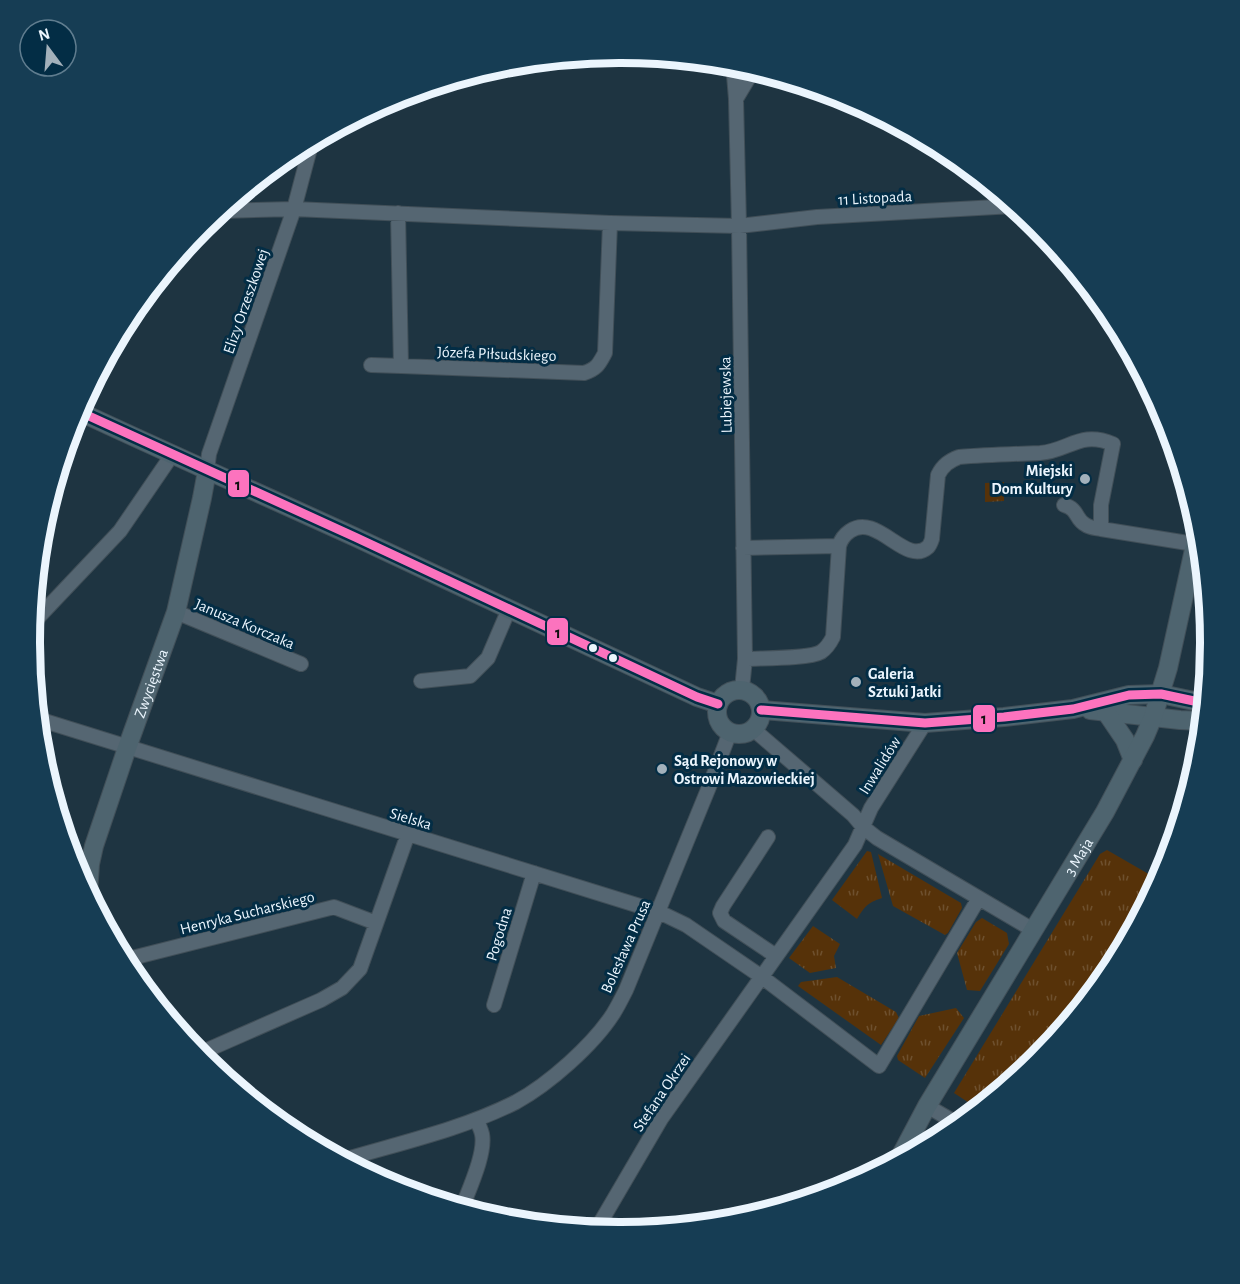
<svg xmlns="http://www.w3.org/2000/svg" width="1240" height="1284" viewBox="0 0 1240 1284" font-family="'Alegreya Sans',sans-serif">
  <style>
    .grass { fill: url(#grass-tufts) }
    .lines { fill: none; stroke-linecap: round; stroke-linejoin: round }
    .street-casing { stroke: #414f58; stroke-width: 16 }
    .secondary-casing { stroke: #414f58; stroke-width: 20 }
    .street { stroke: #556672; stroke-width: 14 }
    .secondary { stroke: #4e646f; stroke-width: 18 }
    .bus-1-casing { stroke: #032d45; stroke-width: 14 }
    .bus-1 { stroke: #fc73be; stroke-width: 9 }
    .poi-dot { fill: #a3b1bb; stroke: #032d45; stroke-width: 2 }
    .bus-dot { fill: #ebf5fd; stroke: #032d45; stroke-width: 2 }
    .labels { text-anchor: middle; stroke-width: 6; stroke-linejoin: round; paint-order: stroke }
    .street-label { font-size: 16px; fill: #ebf5fd; stroke: #032d45 }
    .poi-label { font-size: 16px; font-weight: bold; fill: #ebf5fd; stroke: #032d45; text-anchor: start }
    .rim { fill: none; stroke: #ebf5fd; stroke-width: 8 }
    .line-badge { stroke: #032d45; stroke-width: 2 }
    .pale-badge-label { font-size: 16px; text-anchor: middle; font-weight: bold; fill: #111 }
  </style>
  <defs>
    <pattern id="grass-tufts" width="24" height="20" patternUnits="userSpaceOnUse" patternTransform="scale(1.5)"><rect width="24" height="20" fill="#563209"/><path d="M3 7l-1-3M5 7V3M7 7l1-3M15 17l-1-3M17 17v-4M19 17l1-3" fill="none" stroke="#6e502e"/></pattern>
  </defs>
  <rect width="100%" height="100%" fill="#1e3441"/>
  <path class="grass" d="M 1004,482 L 1004,501 L 985,502 L 985,483 Z
    M 1107,850 L 1159,880 L 1110,970 L 1037,1059 L 977,1108 L 954,1093 L 1100,854 Z
    M 867,851 L 871,852 L 882,898 C 867,903 865,906 857,919 L 832,900 Z
    M 878,854 L 961,903 L 962,908 L 948,933 L 945,935 L 893,906 Z
    M 982,918 L 1007,933 L 1009,944 L 980,991 L 967,990 L 957,953 L 976,922 Z
    M 813,926 L 840,944 L 834,956 L 836,968 L 810,973 L 789,958 Z
    M 837,977 L 896,1012 L 899,1018 L 881,1045 L 798,986 L 801,982 Z
    M 956,1008 L 964,1018 L 925,1078 L 898,1060 L 897,1056 L 919,1016 Z"/>
  <g class="lines">
    <g class="street-casing">
      <path id="street" d="M 733,63 L 736,99 L 739,226 L 745,659 L 742,689
        M 736,99 L 754,69
        M 220,211 L 294,209 L 610,223 L 739,226 L 817,217 L 1014,206
        M 398,213 L 401,366 L 584,373 C 597,369 599,364 605,353 L 610,223
        M 371,365 L 401,366
        M 207,471 L 209,454 L 294,209 L 312,141
        M 1064,505 C 1079,509 1075,520 1086,525 C 1090,528 1097,528 1101,529
        M 743,548 L 839,546
        M 176,612 L 301,664
        M 32,624 L 120,531 L 172,455
        M 745,659 C 761,658 809,659 821,652 C 827,648 830,643 833,637 L 839,546 C 841,539 844,535 850,531 C 877,512 906,567 928,547 C 930,545 931,542 932,539 L 938,475 C 943,465 949,461 959,457 C 986,455 1013,454 1040,453 C 1069,451 1080,430 1113,444 L 1101,505 L 1101,529 L 1194,544
        M 421,681 L 470,676 L 488,658 L 509,609
        M 38,719 L 659,912 L 686,925 L 762,977 L 879,1066 L 979,898
        M 753,729 L 853,815 L 863,827 L 877,838 L 1033,930
        M 768,837 L 723,906 L 720,913 L 724,921 L 776,956
        M 74,864 L 90,864
        M 124,960 L 334,907 L 376,923
        M 494,1005 L 534,873
        M 198,1054 L 321,1000 L 342,988 L 360,969 L 408,834
        M 927,1106 L 958,1124
        M 343,1160 C 400,1143 463,1129 516,1102 C 549,1084 593,1045 613,1014 C 618,1006 622,998 626,990 L 709,787 L 730,732
        M 462,1208 C 469,1189 486,1153 482,1134 C 481,1129 478,1124 477,1120
        M 596,1230 L 661,1119 L 855,845 L 871,808 L 925,723"/>
    </g>
    <g class="secondary-casing">
      <g id="secondary">
        <path d="M 78,411 C 170,454 263,495 355,537 C 469,590 582,644 697,697 L 718,704"/>
        <circle cx="739" cy="712" r="22"/>
        <path d="M 761,710 L 925,723 L 1004,717 L 1073,709 L 1129,695 L 1161,694 L 1194,701 L 1204,705"/>
        <path d="M 1090,710 L 1180,720 L 1202,721"/>
        <path d="M 1106,712 L 1125,740 L 1133,760"/>
        <path id="s1" d="M 88,893 L 90,864 L 94,846 L 127,748 L 176,612 L 202,498 L 207,471"/>
        <path id="s2" d="M 899,1159 L 927,1106 L 1105,812 L 1145,736 L 1153,717 L 1168,668 L 1199,527"/>
      </g>
    </g>
    <use href="#street" class="street"/>
    <use href="#secondary" class="secondary"/>
    <g class="bus-1-casing">
      <path id="bus-1" d="M 78,411 L 355,537 L 697,697 L 718,704
        M 761,710 L 925,723 L 1004,717 L 1073,709 L 1129,695 L 1161,694 L 1194,701 L 1204,705"/>
    </g>
    <use href="#bus-1" class="bus-1"/>
  </g>
  <g class="poi-dot">
    <circle cx="1085" cy="479" r="6"/>
    <circle cx="856" cy="682" r="6"/>
    <circle cx="662" cy="769" r="6"/>
  </g>
  <g class="bus-dot">
    <circle cx="593" cy="648" r="5"/>
    <circle cx="613" cy="658" r="5"/>
  </g>
  <g class="labels">
    <g class="street-label">
      <text transform="translate(875 197) rotate(-3)" y="6">11 Listopada</text>
      <text transform="translate(245 301) rotate(-71)" y="6">Elizy Orzeszkowej</text>
      <text transform="translate(497 353) rotate(2)" y="6">Józefa Piłsudskiego</text>
      <text transform="translate(725 395) rotate(-91)" y="6">Lubiejewska</text>
      <text transform="translate(245 623) rotate(23)" y="6">Janusza Korczaka</text>
      <text dy="6" stroke="none"><textPath href="#s1" startOffset="220">Zwycięstwa</textPath></text>
      <text transform="translate(879 765) rotate(-58)" y="6">Inwalidów</text>
      <text transform="translate(411 818) rotate(17)" y="6">Sielska</text>
      <text dy="6" stroke="none"><textPath href="#s2" startOffset="352">3 Maja</textPath></text>
      <text transform="translate(247 912) rotate(-14)" y="6">Henryka Sucharskiego</text>
      <text transform="translate(498 934) rotate(-73)" y="6">Pogodna</text>
      <text transform="translate(625 946) rotate(-66)" y="6">Bolesława Prusa</text>
      <text transform="translate(661 1092) rotate(-56)" y="6">Stefana Okrzei</text>
    </g>
    <g class="poi-label">
      <text x="1073" y="476" text-anchor="end">Miejski<tspan x="1073" dy="18">Dom Kultury</tspan></text>
      <text x="868" y="679">Galeria<tspan x="868" dy="18">Sztuki Jatki</tspan></text>
      <text x="674" y="766">Sąd Rejonowy w<tspan x="674" dy="18">Ostrowi Mazowieckiej</tspan></text>
    </g>
  </g>
  <path d="M0 0H1240V1284H0ZM619 63H621A579 579 0 0 1 1200 642V643A579 579 0 0 1 621 1222H619A579 579 0 0 1 40 643V642A579 579 0 0 1 619 63Z" fill="#163d54" fill-rule="evenodd"/>
  <path class="rim" d="M619 63H621A579 579 0 0 1 1200 642V643A579 579 0 0 1 621 1222H619A579 579 0 0 1 40 643V642A579 579 0 0 1 619 63Z"/>
  <g class="line-badge">
    <rect x="227" y="469" width="23" height="29" rx="6" fill="#fc73be"/>
    <rect x="546" y="617" width="23" height="29" rx="6" fill="#fc73be"/>
    <rect x="972" y="704" width="24" height="29" rx="6" fill="#fc73be"/>
  </g>
  <g class="pale-badge-label">
    <text x="238" y="490">1</text>
    <text x="558" y="638">1</text>
    <text x="984" y="724">1</text>
  </g>
  <g transform="translate(48 48) rotate(344)"><circle r="28" fill="#032d45" stroke="#607d8f" stroke-width="1.5"/>
  <path d="M0-4.5L10 22L0 15L-10 22Z" fill="#a3b1bb"/>
  <text y="-9" font-size="16" font-weight="bold" text-anchor="middle" fill="#ebf5fd">N</text>
  </g>
</svg>
